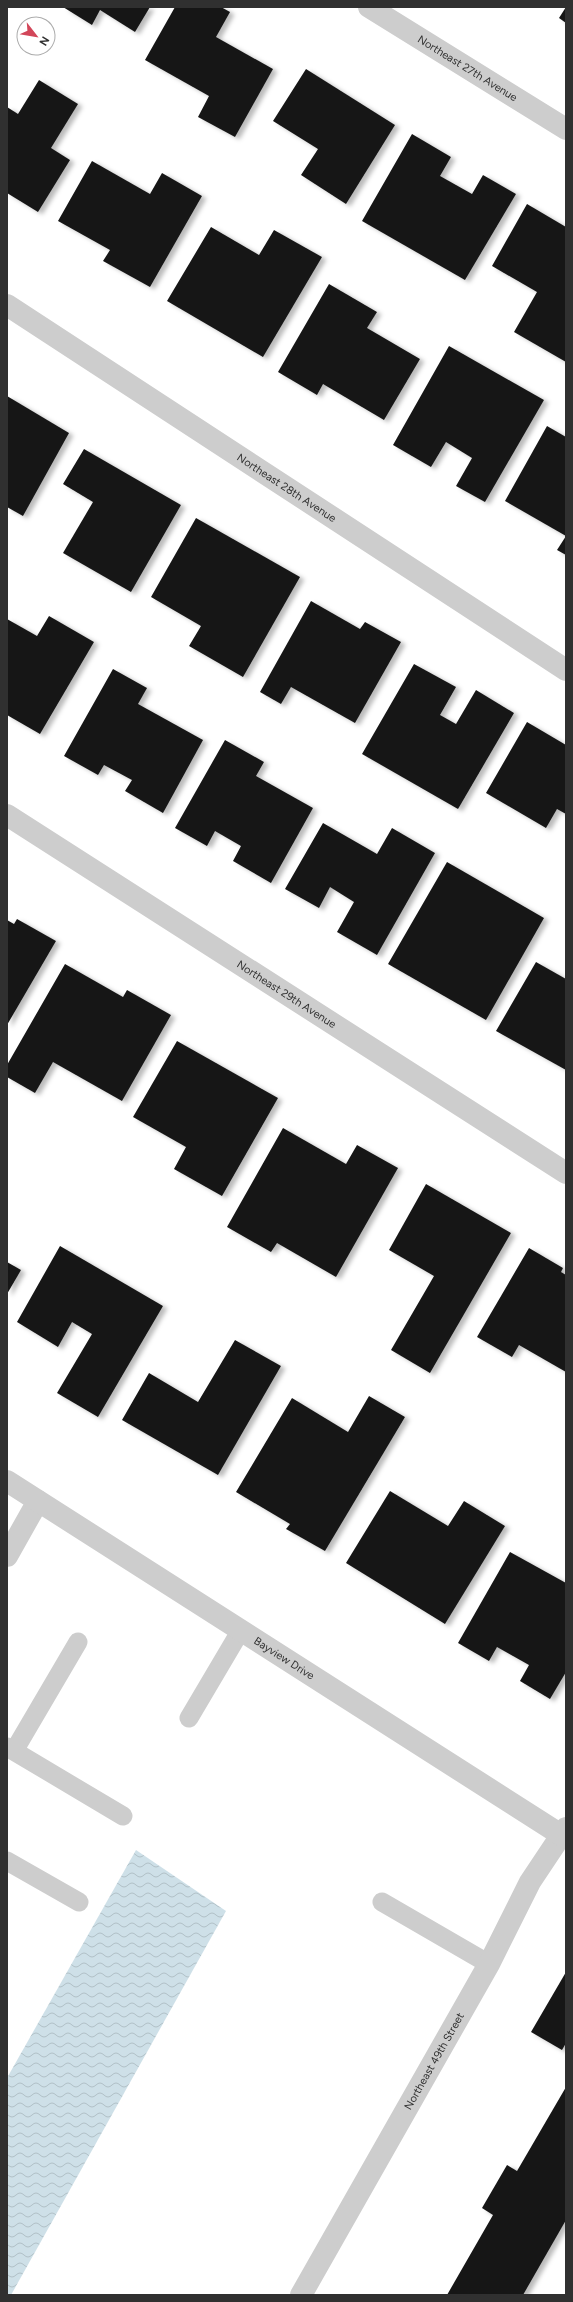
<svg xmlns="http://www.w3.org/2000/svg" width="573" height="2302" viewBox="0 0 573 2302" font-family="Figtree,sans-serif">
  <style>
    .water { fill: url(#water-waves) }
    .building { fill: #171717; filter: url(#shadow) }
    .lines { fill: none; stroke-linecap: round; stroke-linejoin: round }
    .service { stroke: #cdcdcd; stroke-width: 19 }
    .minor { stroke: #cdcdcd; stroke-width: 22 }
    .tertiary { stroke: #cdcdcd; stroke-width: 22 }
    .labels { text-anchor: middle; stroke-width: 4; stroke-linejoin: round; paint-order: stroke }
    .street-label { font-size: 11px; fill: #303030; stroke: #fff }
  </style>
  <defs>
    <pattern id="water-waves" width="16" height="10" patternUnits="userSpaceOnUse"><rect width="16" height="10" fill="#cee0e8"/><path d="M0 5q4-4 8 0t8 0" fill="none" stroke="#b1c0c7"/></pattern>
    <filter id="shadow"><feDropShadow dx="4.5" dy="2.5" stdDeviation="2" flood-color="#0004"/></filter>
  </defs>
  <rect width="100%" height="100%" fill="#fff"/>
  <path class="water" d="M 136,1850 L 226,1911 L 11,2295 L 7,2295 L 7,2078 Z"/>
  <path class="building" d="M 63,7 L 150,7 L 135,32 L 100,10 L 92,25 Z
    M 175,7 L 221,7 L 230,12 L 216,37 L 273,69 L 235,137 L 198,117 L 209,96 L 145,60 Z
    M 566,7 L 566,23 L 559,18 Z
    M 306,69 L 395,125 L 346,204 L 301,175 L 318,149 L 273,121 Z
    M 39,80 L 78,104 L 51,148 L 70,160 L 38,212 L 7,193 L 7,107 L 18,114 Z
    M 412,134 L 451,157 L 440,176 L 472,194 L 483,175 L 516,194 L 465,280 L 362,221 Z
    M 92,161 L 150,194 L 162,173 L 202,196 L 150,287 L 103,261 L 110,250 L 58,221 Z
    M 527,204 L 566,227 L 566,362 L 514,332 L 537,292 L 492,266 Z
    M 211,227 L 259,255 L 274,230 L 322,257 L 263,357 L 167,301 Z
    M 329,284 L 377,312 L 367,328 L 420,359 L 384,420 L 323,384 L 317,395 L 278,372 Z
    M 449,346 L 544,400 L 485,502 L 456,486 L 472,458 L 446,442 L 431,467 L 393,445 Z
    M 7,396 L 69,433 L 23,516 L 7,507 Z
    M 547,426 L 566,437 L 566,555 L 557,550 L 566,536 L 505,501 Z
    M 84,449 L 181,505 L 131,592 L 63,553 L 93,502 L 63,484 Z
    M 196,518 L 300,577 L 243,677 L 189,646 L 201,626 L 151,597 Z
    M 311,601 L 360,629 L 365,622 L 401,642 L 355,723 L 291,687 L 281,704 L 260,692 Z
    M 49,616 L 94,642 L 40,734 L 7,715 L 7,619 L 37,636 Z
    M 414,664 L 456,687 L 440,715 L 456,724 L 476,690 L 514,713 L 458,809 L 362,754 Z
    M 113,669 L 147,688 L 138,704 L 203,740 L 163,813 L 125,791 L 132,780 L 104,765 L 98,775 L 64,756 Z
    M 527,722 L 566,745 L 566,814 L 557,809 L 546,828 L 486,793 Z
    M 225,740 L 264,762 L 256,776 L 313,808 L 271,883 L 233,861 L 241,846 L 215,831 L 207,846 L 175,828 Z
    M 323,823 L 377,854 L 392,828 L 435,853 L 377,955 L 337,932 L 354,902 L 330,887 L 319,908 L 285,889 Z
    M 447,862 L 544,918 L 486,1020 L 388,964 Z
    M 17,919 L 56,941 L 7,1025 L 7,920 L 14,924 Z
    M 536,962 L 566,979 L 566,1070 L 496,1031 Z
    M 65,964 L 123,997 L 127,990 L 171,1015 L 122,1101 L 53,1062 L 35,1093 L 7,1077 L 7,1065 Z
    M 177,1041 L 278,1098 L 222,1196 L 174,1169 L 186,1147 L 133,1117 Z
    M 283,1128 L 346,1164 L 357,1145 L 398,1168 L 336,1277 L 277,1243 L 271,1252 L 227,1227 Z
    M 426,1184 L 511,1233 L 430,1373 L 391,1350 L 434,1276 L 389,1250 Z
    M 60,1246 L 163,1306 L 98,1417 L 57,1393 L 92,1334 L 72,1322 L 58,1347 L 17,1322 Z
    M 529,1248 L 563,1268 L 561,1272 L 566,1275 L 566,1372 L 519,1345 L 512,1357 L 477,1337 Z
    M 7,1262 L 21,1270 L 7,1294 Z
    M 235,1340 L 281,1366 L 218,1475 L 122,1420 L 149,1373 L 198,1402 Z
    M 369,1396 L 405,1417 L 325,1551 L 286,1529 L 290,1524 L 236,1492 L 292,1398 L 348,1432 Z
    M 390,1491 L 448,1526 L 464,1501 L 505,1526 L 445,1624 L 346,1563 Z
    M 510,1552 L 566,1583 L 566,1672 L 550,1699 L 520,1681 L 529,1665 L 497,1647 L 489,1661 L 458,1643 Z
    M 566,1972 L 566,2043 L 562,2050 L 531,2032 Z
    M 566,2087 L 566,2220 L 523,2295 L 447,2295 L 493,2215 L 482,2208 L 507,2165 L 517,2171 Z"/>
  <g class="lines">
    <path class="service" d="M 189,1718 L 241,1630
      M 7,1747 L 123,1816
      M 14,1751 L 78,1642
      M 7,1861 L 79,1902
      M 382,1902 L 489,1964"/>
    <g class="minor">
      <path id="s1" d="M 369,7 L 566,129"/>
      <path id="s2" d="M 7,305 L 566,670"/>
      <path id="s3" d="M 7,815 L 566,1173"/>
      <path d="M 7,1556 L 38,1501"/>
      <path id="s4" d="M 301,2295 L 489,1964 L 530,1882 L 566,1828"/>
    </g>
    <path class="tertiary" id="s5" d="M 7,1481 L 566,1838"/>
  </g>
  <g class="labels">
    <g class="street-label">
      <text dy="4" stroke="none"><textPath href="#s1" startOffset="116">Northeast 27th Avenue</textPath></text>
      <text dy="4" stroke="none"><textPath href="#s2" startOffset="334">Northeast 28th Avenue</textPath></text>
      <text dy="4" stroke="none"><textPath href="#s3" startOffset="332">Northeast 29th Avenue</textPath></text>
      <text dy="4" stroke="none"><textPath href="#s5" startOffset="329">Bayview Drive</textPath></text>
      <text dy="4" stroke="none"><textPath href="#s4" startOffset="269">Northeast 49th Street</textPath></text>
    </g>
  </g>
  <rect width="573" height="2302" fill="none" stroke="#303030" stroke-width="16"/>
  <g transform="translate(36 36) rotate(121)"><circle r="19" fill="#ffffff" stroke="#acacac"/>
  <path d="M0-3L7 15L0 10L-7 15Z" fill="#d24659"/>
  <text y="-6" font-size="11" font-weight="bold" text-anchor="middle" fill="#303030">N</text>
  </g>
</svg>
